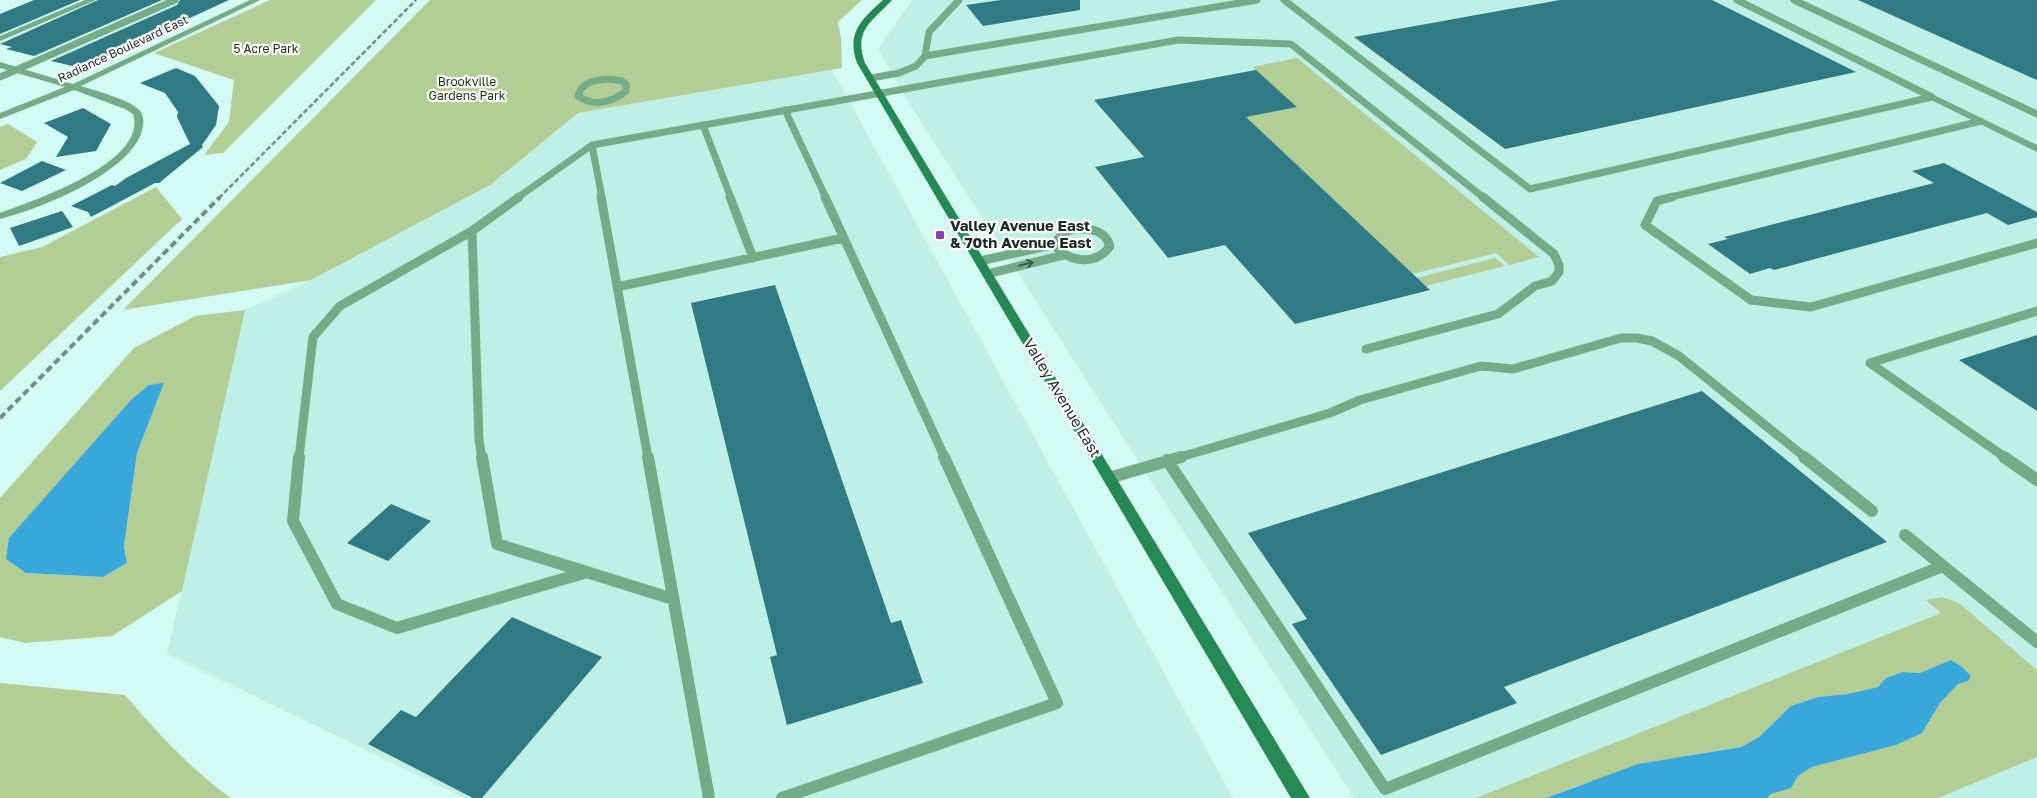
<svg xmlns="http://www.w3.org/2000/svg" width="2037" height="798" viewBox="0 0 2037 798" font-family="'Golos Text',sans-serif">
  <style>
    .built { fill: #c0efe5 }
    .green { fill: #b3cd96; fill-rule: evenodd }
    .water { fill: #39a7da }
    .building { fill: #307a83 }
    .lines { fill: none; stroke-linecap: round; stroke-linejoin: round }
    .lane-far2 { stroke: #73ac86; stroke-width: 7 }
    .lane-far1 { stroke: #73ac86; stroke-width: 9 }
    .lane { stroke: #73ac86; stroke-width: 12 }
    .street { fill: #73ac86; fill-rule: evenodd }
    .secondary { fill: #268953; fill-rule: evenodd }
    .rail-far1 { stroke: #738d88; stroke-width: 2.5; stroke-dasharray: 5 2.5; stroke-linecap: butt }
    .rail { stroke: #738d88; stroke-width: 4; stroke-dasharray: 7 4; stroke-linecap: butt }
    .oneway { stroke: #3e5d4c }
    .poi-dot { fill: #863daf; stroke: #fff; stroke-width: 2 }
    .labels { text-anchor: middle; stroke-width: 4.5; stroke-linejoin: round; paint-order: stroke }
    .far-street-label { font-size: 12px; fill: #1b2926; stroke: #fff }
    .far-park-label { font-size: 12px; fill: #24330e; stroke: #fff }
    .poi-label { font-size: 15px; font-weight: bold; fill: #1b2926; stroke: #fff; text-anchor: start }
    .street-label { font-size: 15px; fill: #1b2926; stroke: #fff }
  </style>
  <rect width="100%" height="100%" fill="#d4fbf3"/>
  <path class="built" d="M 912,0 L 2037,0 L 2037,798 L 1354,798 L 912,108 L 878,49 Z
    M 832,70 L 1233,798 L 465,798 L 167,654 L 245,310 L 311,280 L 490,185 L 578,113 Z"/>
  <path class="green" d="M 270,0 L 376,0 L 223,153 L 204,155 L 229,122 L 234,80 L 154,53 Z
    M 430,0 L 862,0 L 838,22 L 841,38 L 842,68 L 578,113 L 490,185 L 311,280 L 123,310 Z
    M 1297,58 L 1539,257 L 1509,265 L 1496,253 L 1413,274 L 1246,117 L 1297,107 L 1252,67 Z
    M 8,124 L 37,142 L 26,159 L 0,170 L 0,127 Z
    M 156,187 L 182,219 L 0,391 L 0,257 L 42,247 Z
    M 1495,258 L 1505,266 L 1426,286 L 1417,278 Z
    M 245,310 L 182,591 L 112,636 L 25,643 L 0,637 L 0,498 L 134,348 L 195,316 ZM 164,383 L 137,453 L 124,546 L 127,563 L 103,577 L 26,573 Z
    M 1942,597 L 1959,603 L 2037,670 L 2037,757 L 1938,798 L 1767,798 L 1771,794 L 1791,788 L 1798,776 L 1812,767 L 1896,745 L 1922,733 L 1940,703 L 1958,684 L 1968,681 L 1951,660 L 1921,673 L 1903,672 L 1886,678 L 1878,687 L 1848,694 L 1818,697 L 1791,706 L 1759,737 L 1741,747 L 1690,755 L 1576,786 L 1546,798 L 1476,798 L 1941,613 L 1926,600 Z
    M 0,683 L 125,695 C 157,732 191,770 231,798 L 0,798 Z"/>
  <path class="water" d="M 164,383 L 137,453 L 124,546 L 127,563 L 103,577 L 26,573 L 6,559 L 9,538 L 132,399 L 149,385 Z
    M 1951,660 L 1962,667 L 1971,676 L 1968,681 L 1958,684 L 1940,703 L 1922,733 L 1896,745 L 1812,767 L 1798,776 L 1791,788 L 1771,794 L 1767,798 L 1546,798 L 1638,764 L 1741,747 L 1759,737 L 1791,706 L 1818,697 L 1848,694 L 1878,687 L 1886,678 L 1903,672 L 1920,673 Z"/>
  <path class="building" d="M 34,0 L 80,0 L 0,34 L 0,14 Z
    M 98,0 L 162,0 L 34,56 L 6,49 L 12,47 L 0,44 Z
    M 180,0 L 229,0 L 81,68 L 51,61 L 177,5 Z
    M 1001,0 L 1080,0 L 1080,10 L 983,26 L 966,5 Z
    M 1560,0 L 1712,0 L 1856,72 L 1505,149 L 1354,37 Z
    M 1858,0 L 2037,0 L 2037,80 Z
    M 176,68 L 195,76 L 219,106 L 216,125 L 202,145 L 203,147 L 159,183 L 155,183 L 91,217 L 88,212 L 71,206 L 112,185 L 115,186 L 126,178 L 190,144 L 177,117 L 178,112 L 165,93 L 140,83 Z
    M 1256,70 L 1297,107 L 1246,117 L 1430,290 L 1295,324 L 1225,245 L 1168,258 L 1095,167 L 1144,157 L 1094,100 Z
    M 83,108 L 111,124 L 96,151 L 56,157 L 68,137 L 44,123 Z
    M 42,161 L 66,170 L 22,191 L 0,183 Z
    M 1944,163 L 2037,212 L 2037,217 L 2008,225 L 1987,213 L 1774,270 L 1770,268 L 1750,274 L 1708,244 L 1728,239 L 1724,237 L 1934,183 L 1912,171 Z
    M 62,211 L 73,227 L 19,246 L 10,228 Z
    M 775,285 L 891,623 L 901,620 L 923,683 L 787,725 L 770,657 L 777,655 L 691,303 Z
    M 2037,335 L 2037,411 L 1959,360 Z
    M 1702,391 L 1887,542 L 1504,687 L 1517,703 L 1381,755 L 1292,624 L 1307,619 L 1248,533 Z
    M 391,504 L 431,521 L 388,561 L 347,543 Z
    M 512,617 L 602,657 L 482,798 L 473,798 L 368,744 L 401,710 L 416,717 Z"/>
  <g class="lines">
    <path class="lane-far2" d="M 1284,0 L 1530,189 L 1932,97 L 1737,0
      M 1794,0 L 2037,114
      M 925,56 L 1257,0
      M 0,77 L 175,0
      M 871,78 L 899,73 L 916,66 L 925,56 L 929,32 L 959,0
      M 608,79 L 622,81 L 626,84 L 626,91 C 612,103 593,107 578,96 C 581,82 596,80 608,79 Z
      M 785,110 L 826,198
      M 703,125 L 731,198
      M 592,145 L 602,198
      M 517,198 L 592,145 L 1178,40 L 1291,44 L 1484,198
      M 1667,198 L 1981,121"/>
    <path class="lane-far1" d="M 601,197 L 648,458
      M 730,197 L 753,258
      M 825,197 L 945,458
      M 1672,197 L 1657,201 L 1645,225 L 1751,300 L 1811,307 L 2037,243
      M 1075,229 C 1090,228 1105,230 1110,246 C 1097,265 1072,263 1057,248 L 1058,239 L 1068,231 Z
      M 472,231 L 479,440 L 482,458
      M 980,261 L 1056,244
      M 987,274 L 1064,255
      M 617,287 L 843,238
      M 1366,349 L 1498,314 L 1535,286 L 1552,281 L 1559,272 L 1559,265 L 1554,254 L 1483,197
      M 1870,363 L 2006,458
      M 1870,363 L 2037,311
      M 299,458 L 313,337 L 340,306 L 472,231 L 519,197
      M 1177,458 L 1330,413 L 1360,400 L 1481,366 L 1513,369 L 1621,338 L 1637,338 L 1652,341 L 1679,356 L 1806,458"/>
    <path class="lane" d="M 299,457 L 293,521 L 337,604 L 397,628 L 587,572
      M 482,457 L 497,544 L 673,599
      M 648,457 L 709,798
      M 1804,457 L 1872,511
      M 2004,457 L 2037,480
      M 1167,460 L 1385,789 L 1943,566 L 2037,642
      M 1109,478 L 1181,457
      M 1905,535 L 1943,566
      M 782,798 L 1057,703 L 944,457"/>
    <path class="street" d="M 85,0 L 96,0 L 0,41 L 0,36 Z
      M 250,0 L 260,0 L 81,86 C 96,91 132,100 141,112 C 145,119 143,127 141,134 C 125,175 40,209 0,219 L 0,213 C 33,201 149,162 133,114 L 125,109 L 74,90 L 0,119 L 0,113 L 65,87 L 0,68 L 0,62 L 73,84 Z
      M 1932,94 L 2037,145 L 2037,152 L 1929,99 L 1928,97 Z"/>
    <path class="secondary" d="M 883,0 L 892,0 C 872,22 853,30 865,63 L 1310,798 L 1291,798 L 857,63 C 846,33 862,19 883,0 Z"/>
    <path class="rail-far1" d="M 219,198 L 416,0"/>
    <path class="rail" d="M 0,418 L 220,197"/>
  </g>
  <defs><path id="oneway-shaft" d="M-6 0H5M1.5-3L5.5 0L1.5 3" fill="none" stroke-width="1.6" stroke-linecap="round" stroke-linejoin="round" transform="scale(1.25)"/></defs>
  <use class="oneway" href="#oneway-shaft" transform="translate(1026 264) rotate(-14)"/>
  <rect class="poi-dot" x="935" y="230" width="10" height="10" rx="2.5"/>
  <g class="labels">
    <g class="far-street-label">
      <text transform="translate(123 49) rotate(-25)" y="4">Radiance Boulevard East</text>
    </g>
    <g class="far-park-label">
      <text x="266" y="53">5 Acre Park</text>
      <text x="467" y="86">Brookville<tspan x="467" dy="14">Gardens Park</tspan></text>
    </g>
    <g class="poi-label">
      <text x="950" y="231">Valley Avenue East<tspan x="950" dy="17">&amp; 70th Avenue East</tspan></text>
    </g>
    <g class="street-label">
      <text transform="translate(1062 398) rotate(59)" y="5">Valley Avenue East</text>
    </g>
  </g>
</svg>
